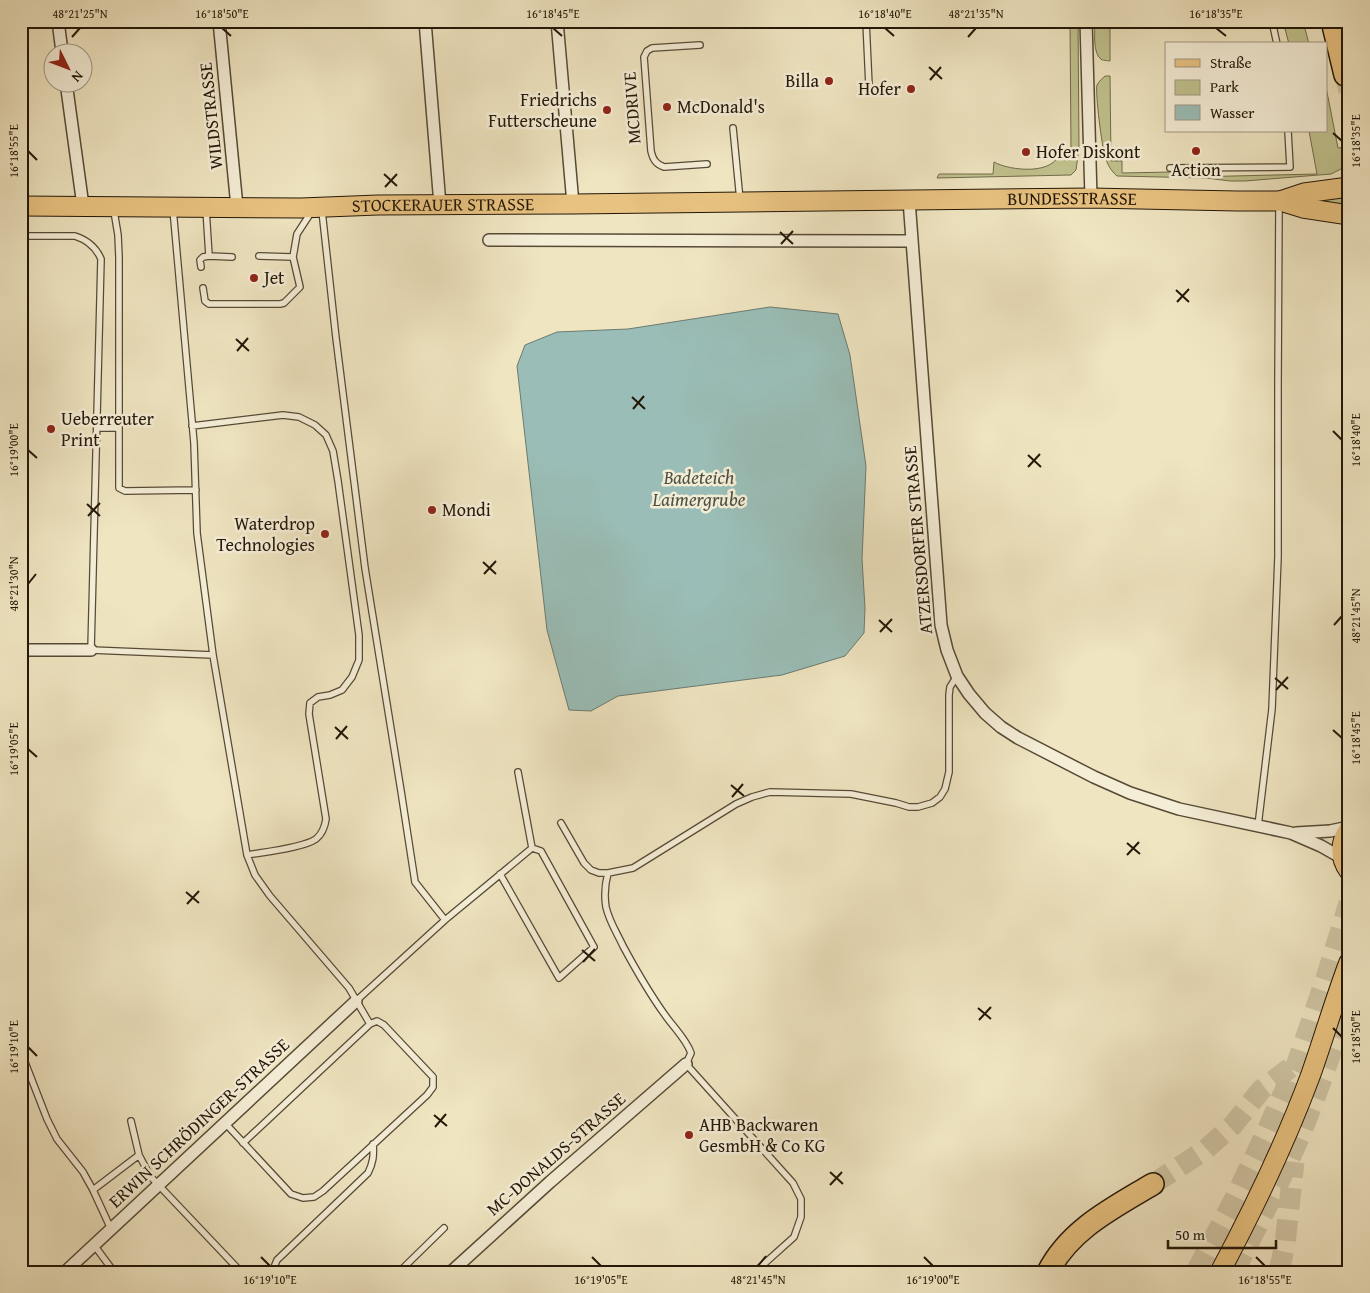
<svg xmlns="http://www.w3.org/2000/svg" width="1370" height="1293" viewBox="0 0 1370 1293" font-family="'Gentium Book Plus',serif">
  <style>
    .green { fill: #c0c28e; stroke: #726c4b }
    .water { fill: #9abeb7; stroke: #6a7b71 }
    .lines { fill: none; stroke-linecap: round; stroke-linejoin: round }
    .highway-tunnel { stroke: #d0c6a5; stroke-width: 21; stroke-dasharray: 21 11; stroke-linecap: butt }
    .lane-casing { stroke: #564a36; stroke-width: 8 }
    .street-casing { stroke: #564a36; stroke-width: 14 }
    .primary-casing { stroke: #231708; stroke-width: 21 }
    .highway-casing { stroke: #231708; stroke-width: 24 }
    .lane { stroke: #f5eed7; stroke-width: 5.5 }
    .street { stroke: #f5eed7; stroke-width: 11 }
    .primary { stroke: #e8c280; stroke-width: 19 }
    .highway { stroke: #e8c280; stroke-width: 21 }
    .ticks { fill: none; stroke: #231708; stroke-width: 2 }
    .poi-dot { fill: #8f2418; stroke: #f5eed7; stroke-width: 2 }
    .labels { text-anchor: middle; stroke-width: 5; stroke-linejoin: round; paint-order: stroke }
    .poi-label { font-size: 18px; fill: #231708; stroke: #f5eed7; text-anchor: start }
    .street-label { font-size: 18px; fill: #231708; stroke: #f5eed7 }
    .water-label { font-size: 19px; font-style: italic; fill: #4d5145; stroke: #f5eed7 }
    .neatline { fill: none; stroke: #231708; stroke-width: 2 }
    .ticks-label { font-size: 12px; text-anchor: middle; fill: #231708 }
  </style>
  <rect width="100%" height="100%" fill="#efe5c1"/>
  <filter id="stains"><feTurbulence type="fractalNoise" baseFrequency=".004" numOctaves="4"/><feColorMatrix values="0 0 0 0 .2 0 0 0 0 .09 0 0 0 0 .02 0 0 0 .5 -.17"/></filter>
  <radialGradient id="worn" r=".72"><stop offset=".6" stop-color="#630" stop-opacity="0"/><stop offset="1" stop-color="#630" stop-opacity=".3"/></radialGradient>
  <path class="green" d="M 1070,21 L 1078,21 L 1079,148 L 1076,170 L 1071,175 L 937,178 L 939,174 L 993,174 L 994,162 C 1010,171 1057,176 1060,150 L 1071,149 Z
    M 1095,21 L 1110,21 L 1110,61 C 1110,61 1103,60 1102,60 C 1092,54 1095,31 1095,21 Z
    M 1283,21 L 1303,21 L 1309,44 L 1289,44 Z
    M 1105,76 L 1110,76 L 1111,161 L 1122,161 L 1122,173 L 1171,172 L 1191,177 L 1317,174 L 1309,131 L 1326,131 L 1326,87 L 1338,148 L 1349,147 L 1349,165 L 1331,174 L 1245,181 L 1230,181 L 1206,178 L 1117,176 C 1111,171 1107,164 1105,156 C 1102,147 1095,93 1097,85 C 1099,81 1102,79 1105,76 Z
    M 1349,195 L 1349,208 L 1301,199 Z"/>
  <path class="water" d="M 770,307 L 838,314 L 850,355 L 866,466 L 862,559 L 865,608 L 864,633 L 845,656 L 782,675 L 618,696 L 591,711 L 569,710 L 547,630 L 517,366 L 525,345 L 557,332 L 628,329 Z"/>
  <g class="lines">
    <path class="highway-tunnel" d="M 1345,75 L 1349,91
      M 1153,1184 L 1205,1150 L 1233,1125 L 1261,1090 L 1294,1065
      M 1196,1272 L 1234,1200 L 1265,1135 L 1297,1063 L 1326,978 L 1349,903
      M 1234,1272 C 1255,1230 1277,1188 1296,1145 C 1316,1098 1332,1050 1349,1002
      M 1279,1272 L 1285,1244 L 1294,1162"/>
    <g class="lane-casing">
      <path id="lane" d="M 866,21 L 869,86
        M 1272,21 L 1277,44
        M 700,45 L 652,48 L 647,51 L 644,57 L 651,151 C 653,160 656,164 664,167 L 707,164
        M 733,128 L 740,200
        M 1170,168 L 1290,167 L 1288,131
        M 173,209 L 194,443 L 197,533 L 213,655
        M 206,209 L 209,256 L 232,257
        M 114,211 L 118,235 L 119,257 L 119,488 L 125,491 L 196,490
        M 322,211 L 336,338 L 365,568 L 401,791 L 415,882 L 445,920
        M 21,236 L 75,236 C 87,240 96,247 101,259 L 91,650 L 213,655 L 247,855 L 255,875 L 270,896 L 349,988 L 370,1024
        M 259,256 L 293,257
        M 201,267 L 200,260 L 203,257 L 209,256
        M 203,288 L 205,301 L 209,304 L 280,304 L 284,303 L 300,287 L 293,257 L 297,234 L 312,211
        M 192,426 L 283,415 L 299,417 L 315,425 L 326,435 L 333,451 L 338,481 L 359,635 L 359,660 L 352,677 L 342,690 L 330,695 L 318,697 L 310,703 L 309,714 L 326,819 C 325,826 322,834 316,839 C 303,848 264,852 247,855
        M 97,428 L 118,428
        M 518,772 L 532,848
        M 561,823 L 584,863 L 591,870 L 599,873 L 608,873 L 633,868 L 736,804 L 752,797 L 770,792 L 851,794 L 896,803 L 909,807 L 918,807 L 932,803 L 940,797 L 945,789 L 949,772 L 949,695 L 950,687 L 957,676
        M 1258,826 L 1272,709 L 1278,557 L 1278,383 L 1279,204
        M 608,873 C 605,884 604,895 606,907 C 609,921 617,933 623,946 C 636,970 649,993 665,1015 C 674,1028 686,1039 691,1053 L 686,1064 L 793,1183 L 801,1199 L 801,1217 L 794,1237 L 755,1272
        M 500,874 L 559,978 L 594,947 L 541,851 L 532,848
        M 356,1001 L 445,920 L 532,848
        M 21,1052 L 47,1119 L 57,1139 L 83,1172 L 93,1190 L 111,1229
        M 131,1121 L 139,1155 L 150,1176 L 241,1272
        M 225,1123 L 291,1194 L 303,1198 L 314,1197 L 323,1191 L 427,1095 L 433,1087 L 433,1077 L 384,1025 L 377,1021 L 370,1024 L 243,1143
        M 93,1190 L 139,1155
        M 94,1245 L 114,1272
        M 272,1272 L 277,1260 L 368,1173 C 373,1163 374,1156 373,1144
        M 399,1272 L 444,1228"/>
    </g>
    <g class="street-casing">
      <path id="street" d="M 58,21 L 62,52
        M 219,21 L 237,207
        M 425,21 L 440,205
        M 557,21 L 573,204
        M 1086,21 L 1091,198
        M 66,82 L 83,206
        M 909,200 L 941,625 L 947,650 L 957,676 L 969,694 L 985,713 L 1001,727 L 1018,738 L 1094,777 L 1130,793 L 1179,809 L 1291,833 L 1321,846 L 1342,858
        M 489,240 L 912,241
        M 21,650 L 91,650
        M 1296,833 L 1330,831 L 1349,827
        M 65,1272 L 356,1001
        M 451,1272 L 550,1182 L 686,1064"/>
    </g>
    <g class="primary-casing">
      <g id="primary">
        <path d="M 1280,201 L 1304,193 L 1349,187"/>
        <path id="s1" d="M 21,206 L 301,208 L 378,205 L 573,204 L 1091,198 L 1237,201 L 1280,201 L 1303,208 L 1349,215"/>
        <path d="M 1349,829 C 1340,842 1339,857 1349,871"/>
        <path d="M 1220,1272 C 1254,1208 1286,1142 1311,1074 C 1324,1037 1335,999 1349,962"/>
      </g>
    </g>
    <g class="highway-casing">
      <path id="highway" d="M 1332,21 L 1345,75
        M 1048,1272 C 1070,1229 1113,1208 1153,1184"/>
    </g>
    <use href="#lane" class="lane"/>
    <use href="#street" class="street"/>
    <use href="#primary" class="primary"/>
    <use href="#highway" class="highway"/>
  </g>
  <path class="ticks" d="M 222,28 L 231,36M 553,28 L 562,36M 885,28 L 894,36M 1216,28 L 1226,36M 72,37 L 80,28M 968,37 L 976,28M 929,67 L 942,79M 930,80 L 941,67M 1333,133 L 1342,141M 28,151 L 37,160M 384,174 L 397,186M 385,187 L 397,174M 780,232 L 793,244M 781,244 L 793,231M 1176,290 L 1189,302M 1177,302 L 1189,289M 236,339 L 249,351M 237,351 L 248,338M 632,397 L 645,409M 633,409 L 644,396M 1333,431 L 1342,440M 28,450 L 37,458M 1028,455 L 1041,467M 1028,467 L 1040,454M 87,504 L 100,516M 88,516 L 100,503M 483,562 L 496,574M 484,574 L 496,561M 28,584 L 36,574M 879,620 L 892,632M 1334,625 L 1342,616M 880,632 L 892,619M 1275,678 L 1288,689M 1276,690 L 1288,677M 335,727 L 348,739M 1333,730 L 1342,738M 336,739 L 347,726M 28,749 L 37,757M 731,785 L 744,796M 732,797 L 743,784M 1127,843 L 1140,854M 1127,855 L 1139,842M 186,892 L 199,903M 187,904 L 199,891M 582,950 L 595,961M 583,962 L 595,949M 978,1008 L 991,1019M 979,1020 L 991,1007M 1333,1028 L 1342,1037M 28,1047 L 37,1056M 434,1115 L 447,1126M 435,1127 L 446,1114M 830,1172 L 843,1184M 830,1185 L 842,1172M 261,1257 L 270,1266M 592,1257 L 601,1266M 924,1257 L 933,1266M 1256,1257 L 1265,1266M 758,1266 L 766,1256"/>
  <g class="poi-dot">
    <circle cx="829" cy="81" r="5"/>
    <circle cx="911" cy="89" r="5"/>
    <circle cx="667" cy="107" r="5"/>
    <circle cx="607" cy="110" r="5"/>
    <circle cx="1196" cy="151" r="5"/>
    <circle cx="1026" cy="152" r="5"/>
    <circle cx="254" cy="278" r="5"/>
    <circle cx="51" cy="429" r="5"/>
    <circle cx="432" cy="510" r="5"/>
    <circle cx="325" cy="534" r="5"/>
    <circle cx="689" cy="1135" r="5"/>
  </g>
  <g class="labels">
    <g class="poi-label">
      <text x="819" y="87" text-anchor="end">Billa</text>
      <text x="901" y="95" text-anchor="end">Hofer</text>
      <text x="597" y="106" text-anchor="end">Friedrichs<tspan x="597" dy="21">Futterscheune</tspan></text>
      <text x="677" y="113">McDonald's</text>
      <text x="1036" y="158">Hofer Diskont</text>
      <text x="1196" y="176" text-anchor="middle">Action</text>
      <text x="264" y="284">Jet</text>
      <text x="61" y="425">Ueberreuter<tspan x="61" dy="21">Print</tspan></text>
      <text x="442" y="516">Mondi</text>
      <text x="315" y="530" text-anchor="end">Waterdrop<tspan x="315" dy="21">Technologies</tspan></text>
      <text x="699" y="1131">AHB Backwaren<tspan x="699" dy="21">GesmbH &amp; Co KG</tspan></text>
    </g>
    <g class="street-label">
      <text transform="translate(632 108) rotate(-94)" y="6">MCDRIVE</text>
      <text transform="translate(211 116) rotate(-96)" y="6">WILDSTRASSE</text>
      <text dy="6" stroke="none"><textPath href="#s1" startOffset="1051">BUNDESSTRASSE</textPath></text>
      <text dy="6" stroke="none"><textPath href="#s1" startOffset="422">STOCKERAUER STRASSE</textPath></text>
      <text transform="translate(918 540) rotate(-95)" y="6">ATZERSDORFER STRASSE</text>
      <text transform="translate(199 1123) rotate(-43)" y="6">ERWIN SCHRÖDINGER-STRASSE</text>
      <text transform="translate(556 1154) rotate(-41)" y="6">MC-DONALDS-STRASSE</text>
    </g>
    <g class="water-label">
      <text x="699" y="484">Badeteich<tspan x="699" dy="22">Laimergrube</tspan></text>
    </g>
  </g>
  <rect width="1370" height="1293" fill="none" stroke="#efe5c1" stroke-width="55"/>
  <rect x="1165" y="42" width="162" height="90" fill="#f5eed7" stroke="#a19884"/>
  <rect x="1175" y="59" width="25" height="8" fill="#e8c280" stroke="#a19884"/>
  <text x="1210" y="68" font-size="15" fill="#231708">Straße</text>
  <rect x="1175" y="80" width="25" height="15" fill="#c0c28e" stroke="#a19884"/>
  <text x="1210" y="92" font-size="15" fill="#231708">Park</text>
  <rect x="1175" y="105" width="25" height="15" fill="#9abeb7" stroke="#a19884"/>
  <text x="1210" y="118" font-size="15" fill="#231708">Wasser</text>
  <g transform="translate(68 68) rotate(132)"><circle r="24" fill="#f5eed7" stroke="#a19884"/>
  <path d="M0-4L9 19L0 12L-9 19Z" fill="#8f2418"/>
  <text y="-8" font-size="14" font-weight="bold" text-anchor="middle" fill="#231708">N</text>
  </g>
  <path d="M1168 1240v8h108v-8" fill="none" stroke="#231708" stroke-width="2.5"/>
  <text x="1175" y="1240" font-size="15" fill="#231708" stroke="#f5eed7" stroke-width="4" paint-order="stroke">50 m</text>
  <rect x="28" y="28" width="1314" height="1238" class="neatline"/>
  <g class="ticks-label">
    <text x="80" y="18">48°21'25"N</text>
    <text x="222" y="18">16°18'50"E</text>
    <text x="553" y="18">16°18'45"E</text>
    <text x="885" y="18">16°18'40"E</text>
    <text x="976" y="18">48°21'35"N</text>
    <text x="1216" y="18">16°18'35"E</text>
    <text transform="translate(1356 141) rotate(-90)" y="4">16°18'35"E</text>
    <text transform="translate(14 151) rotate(-90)" y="4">16°18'55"E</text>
    <text transform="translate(1356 440) rotate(-90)" y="4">16°18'40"E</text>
    <text transform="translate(14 450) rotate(-90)" y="4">16°19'00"E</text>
    <text transform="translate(14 584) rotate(-90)" y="4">48°21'30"N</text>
    <text transform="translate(1356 616) rotate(-90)" y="4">48°21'45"N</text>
    <text transform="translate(1356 738) rotate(-90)" y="4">16°18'45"E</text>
    <text transform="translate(14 749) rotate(-90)" y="4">16°19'05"E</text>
    <text transform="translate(1356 1037) rotate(-90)" y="4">16°18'50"E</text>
    <text transform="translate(14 1047) rotate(-90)" y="4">16°19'10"E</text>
    <text x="270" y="1284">16°19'10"E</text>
    <text x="601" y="1284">16°19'05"E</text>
    <text x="758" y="1284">48°21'45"N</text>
    <text x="933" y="1284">16°19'00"E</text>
    <text x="1265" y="1284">16°18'55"E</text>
  </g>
  <rect width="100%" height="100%" filter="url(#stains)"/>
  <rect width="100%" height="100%" fill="url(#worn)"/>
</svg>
